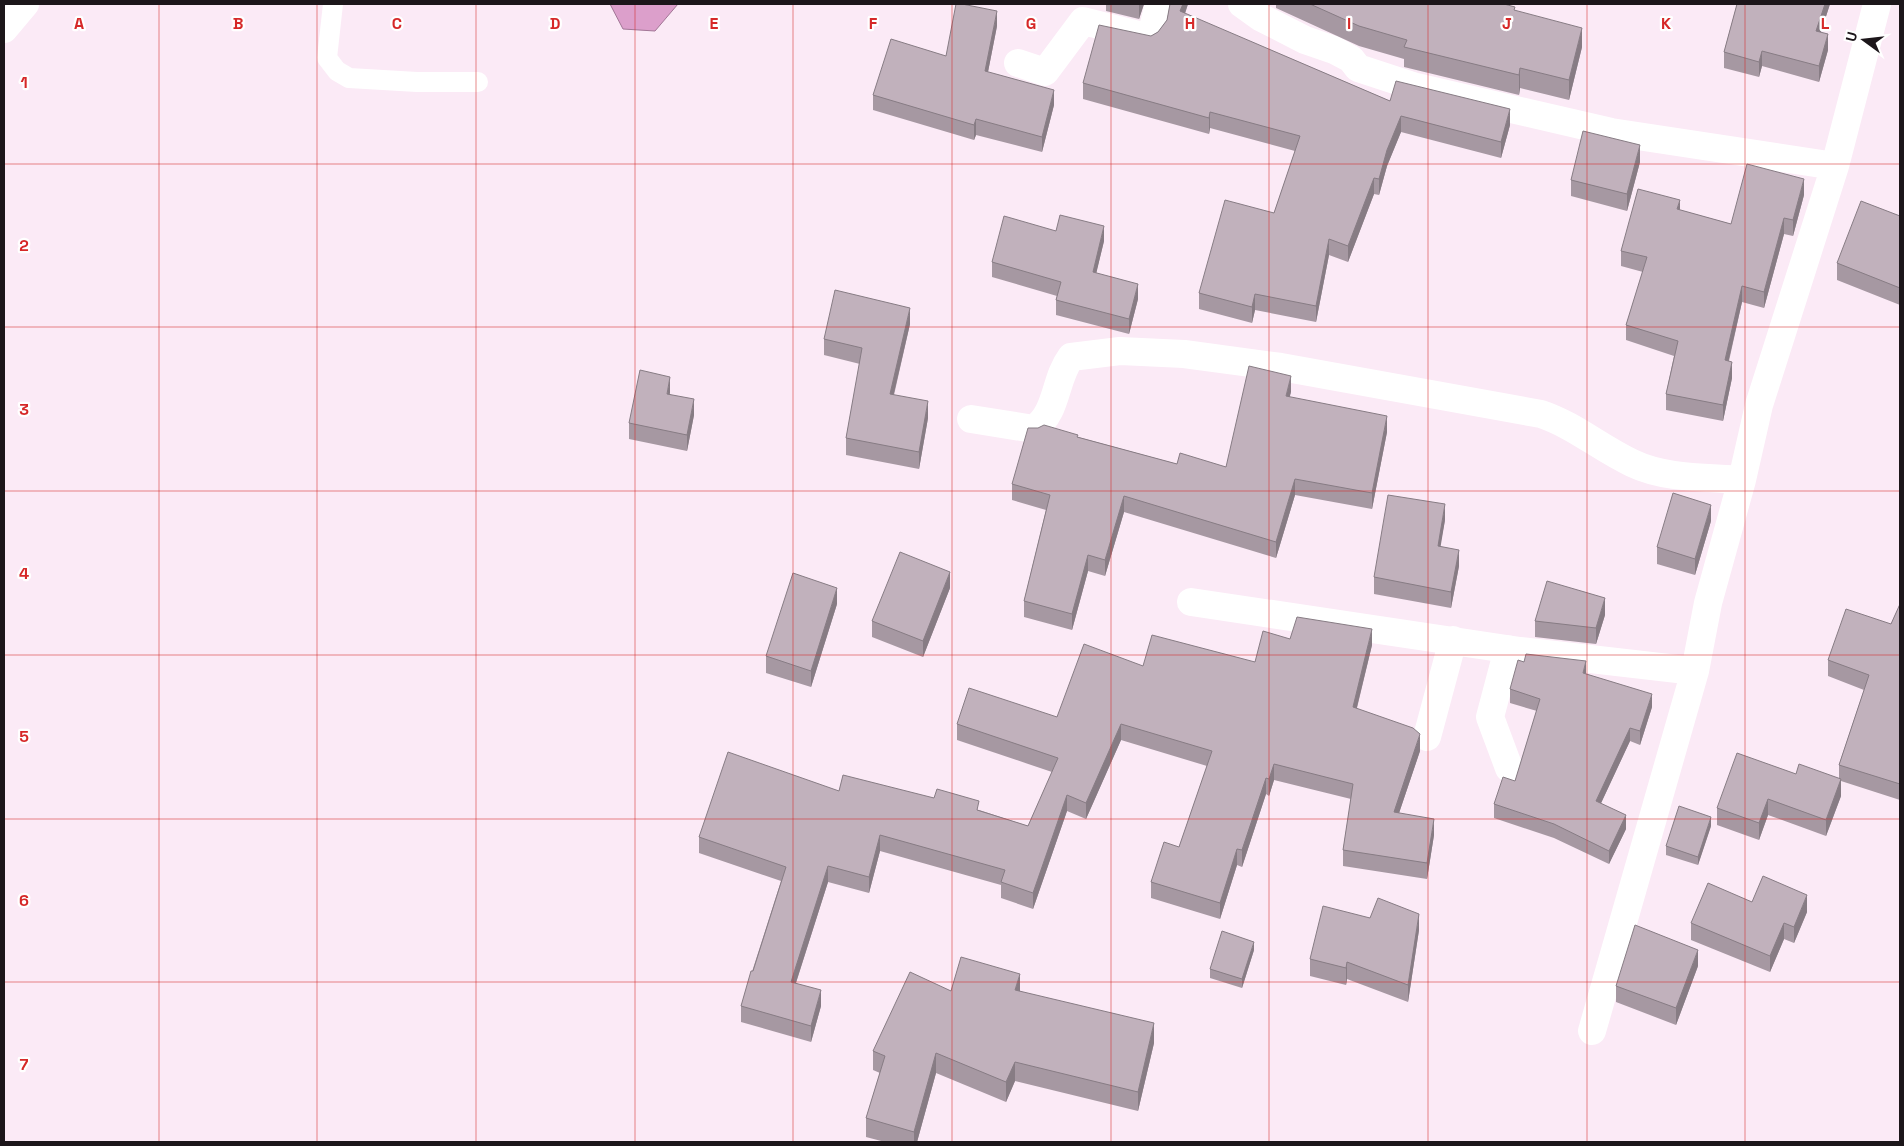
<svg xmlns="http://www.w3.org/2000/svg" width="1904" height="1146" viewBox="0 0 1904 1146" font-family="'Space Grotesk',sans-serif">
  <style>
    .water { fill: #dc9fcb; stroke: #a27696 }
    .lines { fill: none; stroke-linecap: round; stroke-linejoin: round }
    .lane { stroke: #fff; stroke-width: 20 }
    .street { stroke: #fff; stroke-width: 28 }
    .wall { fill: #a698a2 }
    .shaded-wall { fill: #877c84 }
    .building { fill: #c1b1bc; stroke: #877c84 }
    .grid { fill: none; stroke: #d62828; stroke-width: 1; stroke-opacity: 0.55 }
    .grid-label { font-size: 16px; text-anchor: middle; font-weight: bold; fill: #d62828; stroke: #fff; stroke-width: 4.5; stroke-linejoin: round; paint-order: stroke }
  </style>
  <rect width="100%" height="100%" fill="#fbeaf6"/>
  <path class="water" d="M 610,4 L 678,4 L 655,31 L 623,29 Z"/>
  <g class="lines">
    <path class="lane" d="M 333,4 L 327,58 L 337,71 L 349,78 L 417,82 L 478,82"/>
    <path class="street" d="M 1242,4 L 1260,17 L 1305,40 L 1334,50 L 1351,59 L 1358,68 L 1416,87 L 1611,132 L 1835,166
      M 4,29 L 25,4
      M 1018,63 L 1045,72 L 1083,21 L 1147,37 L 1152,32 L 1159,4
      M 971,419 L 1034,429 C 1058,412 1054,380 1071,357 L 1120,351 L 1184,354 L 1281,367 L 1541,414 C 1574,425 1600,448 1632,463 C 1665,479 1706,477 1742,480
      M 1191,602 L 1520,651 L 1695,671 L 1708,603 L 1742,480 L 1759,405 L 1835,166 L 1877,4
      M 1508,649 L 1490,717 L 1509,768
      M 1427,737 L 1453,640
      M 1592,1031 L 1695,671"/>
  </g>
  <path class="wall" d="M 1106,4 L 1144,4 L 1139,19 L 1106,11 Z
    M 1170,4 L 1188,4 L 1185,14 L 1390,101 L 1510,125 L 1501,158 L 1401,132 L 1387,166 L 1379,195 L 1374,194 L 1348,262 L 1329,255 L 1316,322 L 1255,310 L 1252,323 L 1199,309 L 1199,293 L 1274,213 L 1295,151 L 1210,128 L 1209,134 L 1083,99 L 1083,83 L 1151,36 L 1158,32 L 1167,20 Z
    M 1276,4 L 1504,4 L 1515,11 L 1582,47 L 1569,100 L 1520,88 L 1519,95 L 1404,67 L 1404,59 L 1359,46 L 1276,8 Z
    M 1737,4 L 1830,4 L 1821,32 L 1828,50 L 1819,82 L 1762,66 L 1759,77 L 1724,68 L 1724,52 Z
    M 997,26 L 988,72 L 1054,105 L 1042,152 L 976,135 L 974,140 L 873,110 L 873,95 L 946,56 Z
    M 1640,162 L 1627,211 L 1571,196 L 1571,180 Z
    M 1804,195 L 1793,236 L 1784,234 L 1764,308 L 1742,302 L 1729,361 L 1732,378 L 1723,421 L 1666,410 L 1666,394 L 1674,356 L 1626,340 L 1626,325 L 1643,272 L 1621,266 L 1621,251 L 1680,210 L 1731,224 Z
    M 1900,216 L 1900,305 L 1837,280 L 1837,263 Z
    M 1056,231 L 1104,241 L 1096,273 L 1138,299 L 1129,334 L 1056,315 L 1056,300 L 1057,296 L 992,277 L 992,262 Z
    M 910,324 L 894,395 L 928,418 L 919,469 L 846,455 L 846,438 L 860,364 L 824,355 L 824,339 Z
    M 1291,392 L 1289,397 L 1387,432 L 1372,509 L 1295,495 L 1276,558 L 1124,512 L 1105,576 L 1088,571 L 1072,630 L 1024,617 L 1024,601 L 1046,510 L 1012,500 L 1012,484 L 1078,437 L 1177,464 L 1226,467 Z
    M 670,394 L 694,415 L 687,451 L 629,439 L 629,423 Z
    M 1445,520 L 1440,546 L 1459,566 L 1451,608 L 1374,594 L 1374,577 Z
    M 1711,521 L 1695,575 L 1657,564 L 1657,547 Z
    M 950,588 L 923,657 L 872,637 L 872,621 Z
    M 837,604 L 811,687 L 766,673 L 766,656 Z
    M 1900,604 L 1900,800 L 1841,781 L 1841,796 L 1826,836 L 1768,815 L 1759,840 L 1717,825 L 1717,808 L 1796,774 L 1839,779 L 1839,765 L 1864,690 L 1828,676 L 1828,660 L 1891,624 Z
    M 1605,615 L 1596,644 L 1535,637 L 1535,621 Z
    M 1290,639 L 1372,645 L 1357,708 L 1420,751 L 1399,813 L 1434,835 L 1427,879 L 1343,866 L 1343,850 L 1351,799 L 1274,780 L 1269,796 L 1266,794 L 1242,867 L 1237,865 L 1220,919 L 1151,898 L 1151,882 L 1179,847 L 1207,766 L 1121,740 L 1086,819 L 1067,811 L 1033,909 L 1001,898 L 1001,885 L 880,851 L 869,893 L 828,882 L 796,983 L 821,1006 L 811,1042 L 741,1022 L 741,1006 L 781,881 L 699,853 L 699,837 L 839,791 L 979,810 L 1028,826 L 1052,772 L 957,740 L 957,724 L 1057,717 L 1143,666 L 1255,662 Z
    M 1524,662 L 1586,674 L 1652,707 L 1640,745 L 1630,741 L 1601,803 L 1626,829 L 1609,864 L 1554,838 L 1494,818 L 1494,804 L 1515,781 L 1537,711 L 1510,703 L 1510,689 Z
    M 1711,826 L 1698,865 L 1666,855 L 1666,846 Z
    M 1752,902 L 1807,912 L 1794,943 L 1784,939 L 1770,972 L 1691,940 L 1691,923 Z
    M 1419,930 L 1408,1002 L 1347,979 L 1346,985 L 1310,976 L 1310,959 Z
    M 1254,950 L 1242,988 L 1210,978 L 1210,969 Z
    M 1698,966 L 1676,1025 L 1616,1002 L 1616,986 Z
    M 951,991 L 1020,991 L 1154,1043 L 1138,1111 L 1015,1081 L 1006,1102 L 936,1073 L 917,1142 L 885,1142 L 866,1137 L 866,1118 L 880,1073 L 873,1070 L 873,1051 Z"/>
  <path class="shaded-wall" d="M 1139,4 L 1144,4 L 1139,19 Z
    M 1183,4 L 1188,4 L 1180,27 L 1180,11 Z
    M 1825,4 L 1830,4 L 1816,47 L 1816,31 Z
    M 997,11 L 997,26 L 985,87 L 985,71 Z
    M 1582,28 L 1582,47 L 1569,100 L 1569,80 Z
    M 1828,34 L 1828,50 L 1819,82 L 1819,66 Z
    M 1762,51 L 1762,66 L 1759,77 L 1759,62 Z
    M 1520,68 L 1520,88 L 1519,95 L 1519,75 Z
    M 1054,90 L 1054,105 L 1042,152 L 1042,137 Z
    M 1510,109 L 1510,125 L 1501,158 L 1501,142 Z
    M 1210,112 L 1210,128 L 1209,134 L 1209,118 Z
    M 1401,116 L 1401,132 L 1387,166 L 1379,195 L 1379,179 L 1387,150 Z
    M 976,119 L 976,135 L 974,140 L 974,125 Z
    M 1640,145 L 1640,162 L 1627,211 L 1627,194 Z
    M 1374,178 L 1374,194 L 1348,262 L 1348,246 Z
    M 1804,179 L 1804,195 L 1793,236 L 1793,220 Z
    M 1680,200 L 1680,216 L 1677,209 Z
    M 1784,218 L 1784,234 L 1764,308 L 1764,292 Z
    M 1104,226 L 1104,241 L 1093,287 L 1093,272 Z
    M 1329,239 L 1329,255 L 1316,322 L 1316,306 Z
    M 1138,284 L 1138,299 L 1129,334 L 1129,319 Z
    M 1742,286 L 1742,302 L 1725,376 L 1725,360 Z
    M 1255,294 L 1255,310 L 1252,323 L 1252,307 Z
    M 910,308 L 910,324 L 890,410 L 890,394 Z
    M 1732,362 L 1732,378 L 1723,421 L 1723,405 Z
    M 1291,376 L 1291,392 L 1286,412 L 1286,396 Z
    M 670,377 L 670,393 L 667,410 L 667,394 Z
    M 694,399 L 694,415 L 687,451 L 687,435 Z
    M 928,401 L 928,418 L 919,469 L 919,452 Z
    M 1387,416 L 1387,432 L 1372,509 L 1372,493 Z
    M 1295,479 L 1295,495 L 1276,558 L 1276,542 Z
    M 1124,496 L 1124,512 L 1105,576 L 1105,560 Z
    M 1445,504 L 1445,520 L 1438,562 L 1438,546 Z
    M 1711,505 L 1711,521 L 1695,575 L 1695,559 Z
    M 1459,550 L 1459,566 L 1451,608 L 1451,592 Z
    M 1088,555 L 1088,571 L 1072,630 L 1072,614 Z
    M 950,572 L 950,588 L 923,657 L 923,641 Z
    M 837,588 L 837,604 L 811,687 L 811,671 Z
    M 1605,598 L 1605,615 L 1596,644 L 1596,628 Z
    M 1372,629 L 1372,645 L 1353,723 L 1353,707 Z
    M 1586,661 L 1586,674 L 1583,673 Z
    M 1652,694 L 1652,707 L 1640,745 L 1640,731 Z
    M 1121,724 L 1121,740 L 1086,819 L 1086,803 Z
    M 1630,728 L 1630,741 L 1596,814 L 1596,801 Z
    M 1420,734 L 1420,751 L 1394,828 L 1394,812 Z
    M 1274,764 L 1274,780 L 1269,796 L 1269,779 Z
    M 1266,778 L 1266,794 L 1242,867 L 1242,850 Z
    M 1841,779 L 1841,796 L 1826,836 L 1826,820 Z
    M 1067,795 L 1067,811 L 1033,909 L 1033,893 Z
    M 1768,799 L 1768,815 L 1759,840 L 1759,823 Z
    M 1626,815 L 1626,829 L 1609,864 L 1609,851 Z
    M 1711,817 L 1711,826 L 1698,865 L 1698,857 Z
    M 1434,819 L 1434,835 L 1427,879 L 1427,863 Z
    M 880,835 L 880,851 L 869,893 L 869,877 Z
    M 1237,849 L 1237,865 L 1220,919 L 1220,903 Z
    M 828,866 L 828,882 L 791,998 L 791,982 Z
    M 1807,895 L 1807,912 L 1794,943 L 1794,927 Z
    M 1419,914 L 1419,930 L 1408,1002 L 1408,985 Z
    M 1784,923 L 1784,939 L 1770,972 L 1770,956 Z
    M 1254,942 L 1254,950 L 1242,988 L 1242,979 Z
    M 1698,950 L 1698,966 L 1676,1025 L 1676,1008 Z
    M 1347,962 L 1347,979 L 1346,985 L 1346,968 Z
    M 1020,974 L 1020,993 L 1015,990 Z
    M 821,990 L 821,1006 L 811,1042 L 811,1026 Z
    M 1154,1023 L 1154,1043 L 1138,1111 L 1138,1092 Z
    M 936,1053 L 936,1073 L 917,1142 L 914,1142 L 914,1132 Z
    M 1015,1062 L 1015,1081 L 1006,1102 L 1006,1082 Z"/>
  <path class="building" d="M 956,4 L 962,4 L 997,11 L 985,71 L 1054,90 L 1042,137 L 976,119 L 974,125 L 873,95 L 891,39 L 946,56 Z
    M 1170,4 L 1183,4 L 1180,11 L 1390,101 L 1396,81 L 1510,109 L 1501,142 L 1401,116 L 1387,150 L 1379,179 L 1374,178 L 1348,246 L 1329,239 L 1316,306 L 1255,294 L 1252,307 L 1199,293 L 1225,200 L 1274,213 L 1300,136 L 1210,112 L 1209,118 L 1083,83 L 1099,25 L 1151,36 L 1158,32 L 1167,20 Z
    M 1310,4 L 1504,4 L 1515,7 L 1514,10 L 1582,28 L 1569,80 L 1520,68 L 1519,75 L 1404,47 L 1407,40 L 1359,26 Z
    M 1737,4 L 1825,4 L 1816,31 L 1828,34 L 1819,66 L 1762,51 L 1759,62 L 1724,52 Z
    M 1583,131 L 1640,145 L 1627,194 L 1571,180 Z
    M 1747,164 L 1804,179 L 1793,220 L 1784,218 L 1764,292 L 1742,286 L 1725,360 L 1732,362 L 1723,405 L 1666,394 L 1678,341 L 1626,325 L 1647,257 L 1621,251 L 1638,189 L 1680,200 L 1677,209 L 1731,224 Z
    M 1861,201 L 1900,216 L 1900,288 L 1837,263 Z
    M 1060,215 L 1104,226 L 1093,272 L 1138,284 L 1129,319 L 1056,300 L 1061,282 L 992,262 L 1004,216 L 1056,231 Z
    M 835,290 L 910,308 L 890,394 L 928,401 L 919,452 L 846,438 L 862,348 L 824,339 Z
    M 1249,366 L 1291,376 L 1286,396 L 1387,416 L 1372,493 L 1295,479 L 1276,542 L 1124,496 L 1105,560 L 1088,555 L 1072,614 L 1024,601 L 1050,495 L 1012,484 L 1028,428 L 1038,428 L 1044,425 L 1078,435 L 1077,437 L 1177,464 L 1180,453 L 1226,467 Z
    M 640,370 L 670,377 L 667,394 L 694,399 L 687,435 L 629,423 Z
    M 1673,493 L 1711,505 L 1695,559 L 1657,547 Z
    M 1388,495 L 1445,504 L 1438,546 L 1459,550 L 1451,592 L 1374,577 Z
    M 900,552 L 950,572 L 923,641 L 872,621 Z
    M 793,573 L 837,588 L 811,671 L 766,656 Z
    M 1547,581 L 1605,598 L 1596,628 L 1535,621 Z
    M 1900,604 L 1900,784 L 1839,765 L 1869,675 L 1828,660 L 1846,609 L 1891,624 Z
    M 1297,617 L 1372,629 L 1353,707 L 1413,728 L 1420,734 L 1394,812 L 1434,819 L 1427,863 L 1343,850 L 1353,784 L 1274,764 L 1269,779 L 1266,778 L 1242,850 L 1237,849 L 1220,903 L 1151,882 L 1164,842 L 1179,847 L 1212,751 L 1121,724 L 1086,803 L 1067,795 L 1033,893 L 1001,882 L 1005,870 L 880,835 L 869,877 L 828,866 L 791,982 L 821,990 L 811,1026 L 741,1006 L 751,971 L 753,971 L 786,867 L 699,837 L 728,752 L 839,791 L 843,775 L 934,798 L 937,789 L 979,801 L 977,810 L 1028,826 L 1058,758 L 957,724 L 969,688 L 1057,717 L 1084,644 L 1143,666 L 1152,635 L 1255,662 L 1263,631 L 1290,639 Z
    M 1526,654 L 1586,661 L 1583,673 L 1652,694 L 1640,731 L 1630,728 L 1596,801 L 1626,815 L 1609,851 L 1554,824 L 1494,804 L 1503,777 L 1515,781 L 1540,699 L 1510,689 L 1518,660 L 1524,662 Z
    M 1737,753 L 1796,774 L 1799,764 L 1841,779 L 1826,820 L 1768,799 L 1759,823 L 1717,808 Z
    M 1679,806 L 1711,817 L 1698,857 L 1666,846 Z
    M 1763,876 L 1807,895 L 1794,927 L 1784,923 L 1770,956 L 1691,923 L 1708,883 L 1752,902 Z
    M 1378,898 L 1419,914 L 1408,985 L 1347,962 L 1346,968 L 1310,959 L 1323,906 L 1370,918 Z
    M 1635,925 L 1698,950 L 1676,1008 L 1616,986 Z
    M 1222,931 L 1254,942 L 1242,979 L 1210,969 Z
    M 961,957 L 1020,974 L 1015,990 L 1154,1023 L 1138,1092 L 1015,1062 L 1006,1082 L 936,1053 L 914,1132 L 866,1118 L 885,1056 L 873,1051 L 910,972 L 951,991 Z"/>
  <path class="grid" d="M 159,4 L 159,1142M 317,4 L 317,1142M 476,4 L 476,1142M 635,4 L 635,1142M 793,4 L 793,1142M 952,4 L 952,1142M 1111,4 L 1111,1142M 1269,4 L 1269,1142M 1428,4 L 1428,1142M 1587,4 L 1587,1142M 1745,4 L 1745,1142M 4,164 L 1900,164M 4,327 L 1900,327M 4,491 L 1900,491M 4,655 L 1900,655M 4,819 L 1900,819M 4,982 L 1900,982"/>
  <g class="grid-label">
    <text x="79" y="29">A</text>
    <text x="238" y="29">B</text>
    <text x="397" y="29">C</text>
    <text x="555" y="29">D</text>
    <text x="714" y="29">E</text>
    <text x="873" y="29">F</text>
    <text x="1031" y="29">G</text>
    <text x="1190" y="29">H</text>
    <text x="1349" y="29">I</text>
    <text x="1507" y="29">J</text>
    <text x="1666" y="29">K</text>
    <text x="1825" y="29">L</text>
    <text x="24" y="88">1</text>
    <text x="24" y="251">2</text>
    <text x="24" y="415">3</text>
    <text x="24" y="579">4</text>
    <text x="24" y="742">5</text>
    <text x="24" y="906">6</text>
    <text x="24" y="1070">7</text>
  </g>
  <rect width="1904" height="1146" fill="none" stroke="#1c161a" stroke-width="10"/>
  <g transform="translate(1864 40) rotate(285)" stroke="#ffffff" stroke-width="4" paint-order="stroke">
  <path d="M0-4L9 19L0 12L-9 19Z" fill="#1c161a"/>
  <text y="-8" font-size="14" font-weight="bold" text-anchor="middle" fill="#1c161a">U</text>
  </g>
</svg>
